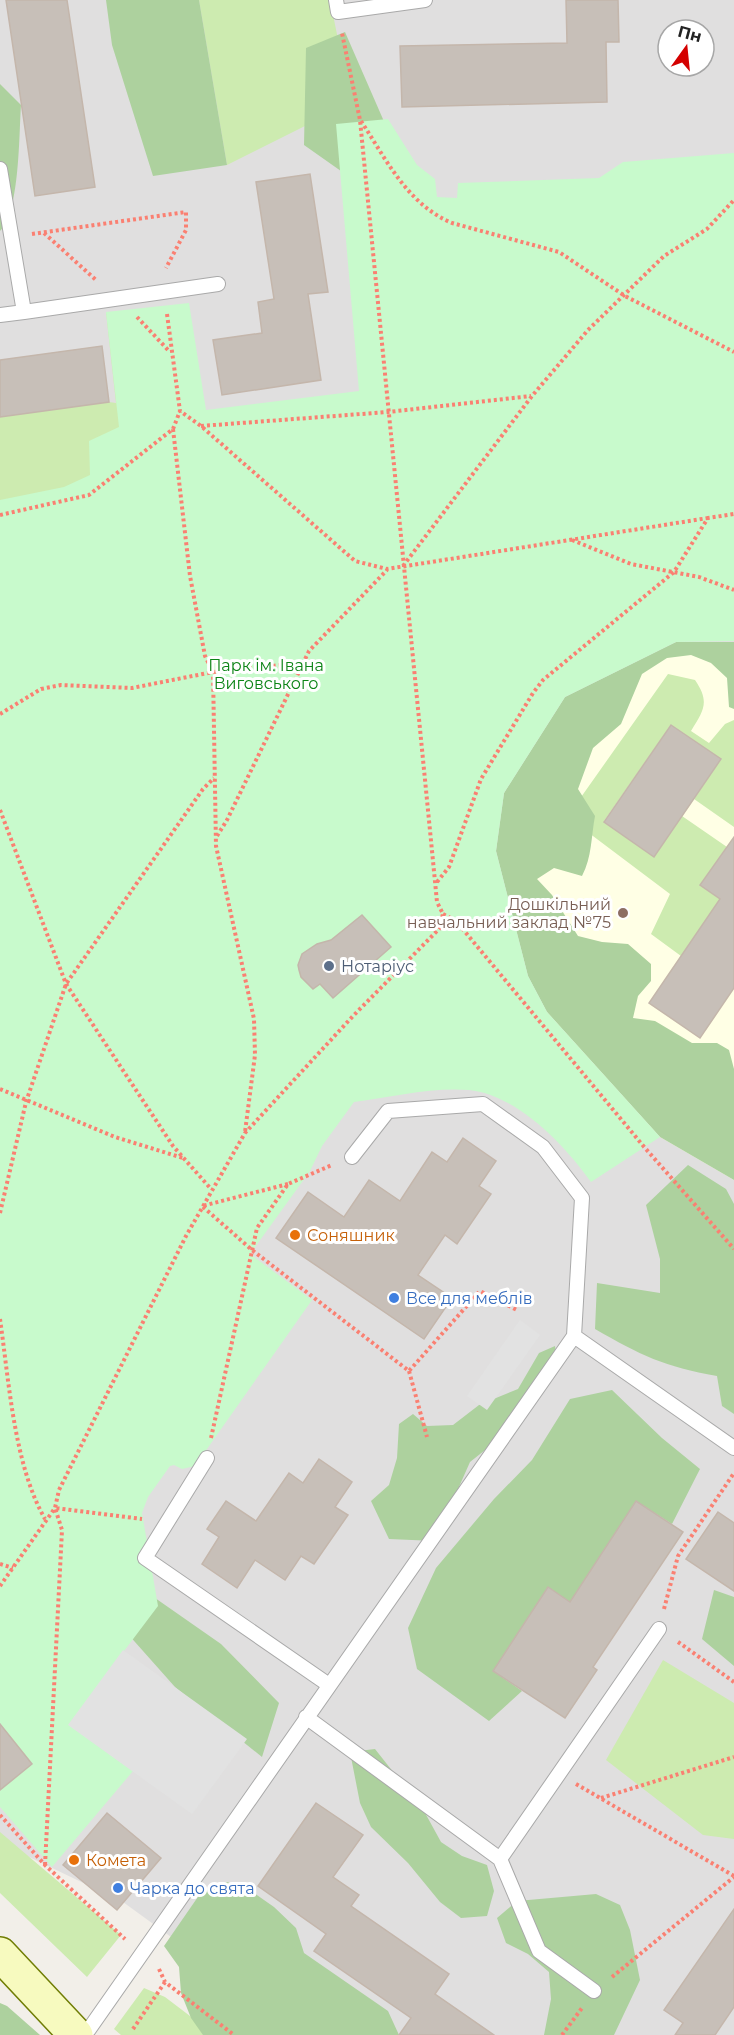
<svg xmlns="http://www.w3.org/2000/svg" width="734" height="2035" viewBox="0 0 734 2035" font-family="Montserrat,sans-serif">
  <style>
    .residential { fill: #e0dfdf; fill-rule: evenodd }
    .education { fill: #ffffe5 }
    .grass { fill: #cdebb0 }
    .forest { fill: #add19e }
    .park { fill: #c8facc }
    .parking { fill: #e2e2e2 }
    .building { fill: #c7bfb8; stroke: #c4b6ab; stroke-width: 1.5 }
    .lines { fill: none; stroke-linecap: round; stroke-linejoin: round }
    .lane-casing { stroke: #a9a9a9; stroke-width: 16 }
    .secondary-casing { stroke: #707d05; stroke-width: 36 }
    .path { stroke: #fa8072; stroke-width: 4; stroke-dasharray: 3 3; stroke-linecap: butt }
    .lane { stroke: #fff; stroke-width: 14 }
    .secondary { stroke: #f7fabf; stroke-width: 33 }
    .education-dot { fill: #8d6e63; stroke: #fff; stroke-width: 2 }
    .service-dot { fill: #5c6f8a; stroke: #fff; stroke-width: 2 }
    .food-dot { fill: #e8710a; stroke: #fff; stroke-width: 2 }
    .shop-dot { fill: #3f7fe0; stroke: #fff; stroke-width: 2 }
    .labels { text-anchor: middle; stroke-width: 6; stroke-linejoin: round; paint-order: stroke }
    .park-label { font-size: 16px; fill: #0c8416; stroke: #fff }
    .education-label { font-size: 16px; fill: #785e54; stroke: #fff; text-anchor: end }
    .service-label { font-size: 16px; fill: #4e5e75; stroke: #fff; text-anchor: start }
    .food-label { font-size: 16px; fill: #c56008; stroke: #fff; text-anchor: start }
    .shop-label { font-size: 16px; fill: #366cbe; stroke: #fff; text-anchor: start }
  </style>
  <rect width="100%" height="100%" fill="#f2efe9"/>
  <path class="residential" d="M 0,0 L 734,0 L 734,2035 L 306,2035 L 123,1902 L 0,1843 ZM 668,30 L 704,30 L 704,66 L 668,66 Z"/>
  <path class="education" d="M 676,642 L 734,642 L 734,1180 L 660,1137 L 547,1012 L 504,793 Z"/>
  <path class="grass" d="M 199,0 L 330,0 L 351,103 L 227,165 Z
    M 106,312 L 161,350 L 86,490 L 0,508 L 0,417 L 109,402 L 116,403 Z
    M 668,674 L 695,680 C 710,702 704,710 691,731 L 709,743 L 725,724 L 734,720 L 734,827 L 694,799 L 721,759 L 671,725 L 604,821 L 654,856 L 682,816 L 727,847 L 700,885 L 720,899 L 681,956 L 651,934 L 670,894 L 581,827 L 579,800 Z
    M 663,1660 L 734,1703 L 734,1839 L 703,1835 L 606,1760 Z
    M 0,1832 L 121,1935 L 87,1977 L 0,1893 Z
    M 144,1988 L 165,1997 L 215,2035 L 121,2035 L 114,2029 Z"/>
  <path class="forest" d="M 106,0 L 199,0 L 227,165 L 153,176 L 112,45 Z
    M 345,32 L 396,149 L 348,176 L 304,145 L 306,48 Z
    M 0,84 L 21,105 C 19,132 20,213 0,231 Z
    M 676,642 L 734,642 L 734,709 L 729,707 L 727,678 L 711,663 L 691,655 L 667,658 L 642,674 L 621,724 L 593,748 L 578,789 L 595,816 C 591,837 592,857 582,876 L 554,868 L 537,879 L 552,895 L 578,936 L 602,942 L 628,944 L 651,964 L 651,981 L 638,996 L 633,1018 L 655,1021 L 692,1043 L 717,1043 L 729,1050 L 734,1069 L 734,1180 L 660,1137 L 547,1012 L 528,976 L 496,851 L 504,793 L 565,697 Z
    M 688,1165 L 726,1189 L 734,1204 L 734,1414 L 722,1406 L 717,1376 C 665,1367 640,1355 595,1329 L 597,1283 L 660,1293 L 660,1259 L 646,1205 Z
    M 555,1346 L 558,1372 L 509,1431 L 470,1462 L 435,1541 L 389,1539 L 371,1501 L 389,1485 L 397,1458 L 399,1424 L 413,1414 L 427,1426 L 453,1425 L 479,1405 L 518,1389 L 539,1353 Z
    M 612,1390 L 662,1438 L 700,1469 L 672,1524 L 636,1501 L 570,1602 L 548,1587 L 493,1671 L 522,1691 L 489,1721 L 417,1669 L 408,1628 L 436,1568 L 494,1499 L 532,1460 L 570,1399 Z
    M 125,1577 L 221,1644 L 279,1703 L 262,1757 L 175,1687 L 119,1624 Z
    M 714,1590 L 734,1597 L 734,1666 L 702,1639 Z
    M 375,1749 L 424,1811 L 441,1842 L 462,1856 L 487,1865 L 494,1891 L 487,1916 L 461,1918 L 440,1902 L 408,1863 L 371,1827 L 360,1803 L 350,1752 Z
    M 227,1882 L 251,1891 L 274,1907 L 296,1928 L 304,1953 L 388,2011 L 399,2035 L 203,2035 L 191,2018 L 181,1993 L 179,1967 L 164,1946 L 202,1891 Z
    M 596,1894 L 620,1905 L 630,1930 L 640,1980 L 614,2035 L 544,2035 L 551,1999 L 549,1972 L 528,1954 L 506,1943 L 497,1918 L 517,1901 Z
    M 0,2003 L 7,2006 L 40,2035 L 0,2035 Z"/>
  <path class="park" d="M 388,119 L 417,165 L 435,179 L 437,197 L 457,198 L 458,183 L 599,178 L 623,162 L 734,153 L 734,641 L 676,642 L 565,697 L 504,793 L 496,851 L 528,976 L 547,1012 L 660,1137 L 591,1182 C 564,1144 517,1095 469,1090 C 432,1087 391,1097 354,1102 L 322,1146 L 310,1171 L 250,1254 L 312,1300 L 195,1466 L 182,1469 L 174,1465 L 170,1466 L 148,1497 L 142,1513 L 158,1606 L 69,1724 L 133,1771 L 52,1867 L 0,1807 L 0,500 L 64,487 L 90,475 L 89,441 L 119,427 L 106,312 L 189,303 L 206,410 L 359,391 L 336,124 Z"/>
  <path class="parking" d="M 520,1320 L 540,1335 L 487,1410 L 467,1396 Z
    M 123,1650 L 247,1739 L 192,1814 L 68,1725 Z"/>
  <path class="building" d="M 6,0 L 67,0 L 95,187 L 35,196 Z
    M 566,0 L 618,0 L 619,42 L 606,42 L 607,102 L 402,107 L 400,46 L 567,43 Z
    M 310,174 L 328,292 L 308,294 L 321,380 L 222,395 L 213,340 L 262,333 L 258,302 L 274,299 L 256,182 Z
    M 102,346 L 109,402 L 0,417 L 0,360 Z
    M 671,725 L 721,759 L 654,857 L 604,822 Z
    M 734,837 L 734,988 L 700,1038 L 649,1003 L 720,899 L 700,885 Z
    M 362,915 L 391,947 L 333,998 L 320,984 L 313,989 L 301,977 L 299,970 L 298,965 L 302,954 L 317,944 L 331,940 Z
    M 463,1138 L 496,1161 L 479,1186 L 491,1194 L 457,1244 L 445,1235 L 418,1275 L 452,1298 L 424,1339 L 276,1238 L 308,1192 L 344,1217 L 369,1180 L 400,1201 L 432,1152 L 447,1162 Z
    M 319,1459 L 352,1482 L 335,1507 L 348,1515 L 314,1564 L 301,1556 L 285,1580 L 255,1560 L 237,1588 L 202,1564 L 219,1537 L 207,1529 L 226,1501 L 256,1521 L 289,1473 L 303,1483 Z
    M 636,1501 L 683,1532 L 593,1667 L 597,1670 L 565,1718 L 493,1671 L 548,1587 L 570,1602 Z
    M 718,1512 L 734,1523 L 734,1591 L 686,1559 Z
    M 0,1724 L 32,1764 L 0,1790 Z
    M 316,1803 L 363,1835 L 333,1877 L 359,1895 L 351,1906 L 449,1974 L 435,1994 L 494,2035 L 399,2035 L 411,2018 L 314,1951 L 326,1934 L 258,1886 Z
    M 107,1813 L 161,1858 L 117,1910 L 63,1865 Z
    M 734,1909 L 734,2007 L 715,2035 L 675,2035 L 683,2023 L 664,2010 Z"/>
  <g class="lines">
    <g class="lane-casing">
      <path id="lane" d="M 336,0 L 338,12 L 425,0
        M 0,169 L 24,312 L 0,315
        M 24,312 L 218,284
        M 574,1336 L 734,1448
        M 207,1458 L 145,1558 L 329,1685
        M 306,1717 L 500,1859 L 659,1629
        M 500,1859 L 539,1951 L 594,1991
        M 85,2035 L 574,1336 L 582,1198 L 543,1147 L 483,1104 L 388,1111 L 352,1157"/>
    </g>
    <g class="secondary-casing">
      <path id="secondary" d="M 0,1954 L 76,2035"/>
    </g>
    <path class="path" d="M 361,121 C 386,159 407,204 452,223 L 559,252 L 625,296 L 734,352
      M 44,233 L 96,280
      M 32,234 L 186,212 L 186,230 L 166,268
      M 167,314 L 180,411 L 201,426 L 355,561 L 387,569 L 708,518
      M 137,317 L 169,351
      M 201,426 L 388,412 L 531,396
      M 173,429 L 190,576 L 205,656 L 213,672 L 216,846 L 254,1019 L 255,1055 L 245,1132
      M 0,515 L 89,495 L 173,429 L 180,411
      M 572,540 L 631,564 L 699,577 L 734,590
      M 403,566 L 532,396 L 588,330 L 664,256 L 707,229 L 734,200
      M 0,714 L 41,689 L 61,685 L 132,688 L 213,672 L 301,663
      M 0,810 L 66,984 L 173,1146 L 211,1189
      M 217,836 L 227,820 L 309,651 L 387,570
      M 437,882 L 449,867 L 481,779 L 533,693 L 543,680 L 674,572 L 708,518 L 734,514
      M 443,914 L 456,921 L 645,1148 L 734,1249
      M 0,1089 L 115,1137 L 183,1158
      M 288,1184 L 202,1206 L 252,1250 L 409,1371 L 480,1291 L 517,1310
      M 0,1213 L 26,1102 L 66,984 L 203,789 L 214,778
      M 0,1319 C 9,1381 14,1465 45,1519
      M 409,1371 L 427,1437
      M 211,1438 L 257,1228 L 288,1184 L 332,1165
      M 0,1564 L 13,1568
      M 0,1586 L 55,1508 L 59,1490 L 186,1236 L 245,1133 L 353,1016 L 439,929 L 443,914 L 437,902 L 433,861 L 360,120 L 342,33
      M 664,1609 L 678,1556 L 734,1473
      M 678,1642 L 734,1682
      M 576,1784 L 734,1876
      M 601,1798 L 734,1757
      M 0,1815 L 45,1865 L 125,1939
      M 45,1865 L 62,1530 L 55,1508 L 142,1519
      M 159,1969 L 165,1982 L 234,2035
      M 612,1977 L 734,1877
      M 133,2029 L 165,1982
      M 562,2035 L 582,2008"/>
    <use href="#lane" class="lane"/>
    <use href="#secondary" class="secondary"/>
  </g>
  <circle class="education-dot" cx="623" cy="913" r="6"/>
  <circle class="service-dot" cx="329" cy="966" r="6"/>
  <g class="food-dot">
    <circle cx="295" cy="1235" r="6"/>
    <circle cx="74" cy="1860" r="6"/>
  </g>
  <g class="shop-dot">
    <circle cx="394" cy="1298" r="6"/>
    <circle cx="118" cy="1888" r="6"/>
  </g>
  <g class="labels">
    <g class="park-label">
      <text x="266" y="671">Парк ім. Івана<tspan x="266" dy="18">Виговського</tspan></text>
    </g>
    <g class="education-label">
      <text x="611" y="910">Дошкільний<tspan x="611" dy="18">навчальний заклад №75</tspan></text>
    </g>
    <g class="service-label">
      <text x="341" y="972">Нотаріус</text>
    </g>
    <g class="food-label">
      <text x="307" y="1241">Соняшник</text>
      <text x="86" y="1866">Комета</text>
    </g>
    <g class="shop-label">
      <text x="406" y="1304">Все для меблів</text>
      <text x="130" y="1894">Чарка до свята</text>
    </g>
  </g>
  <g transform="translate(686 48) rotate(15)"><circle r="28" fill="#ffffff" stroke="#a7a7a7" stroke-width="1.5"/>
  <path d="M0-4.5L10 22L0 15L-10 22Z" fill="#d40000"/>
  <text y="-9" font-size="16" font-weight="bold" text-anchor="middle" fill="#222222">Пн</text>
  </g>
</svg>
